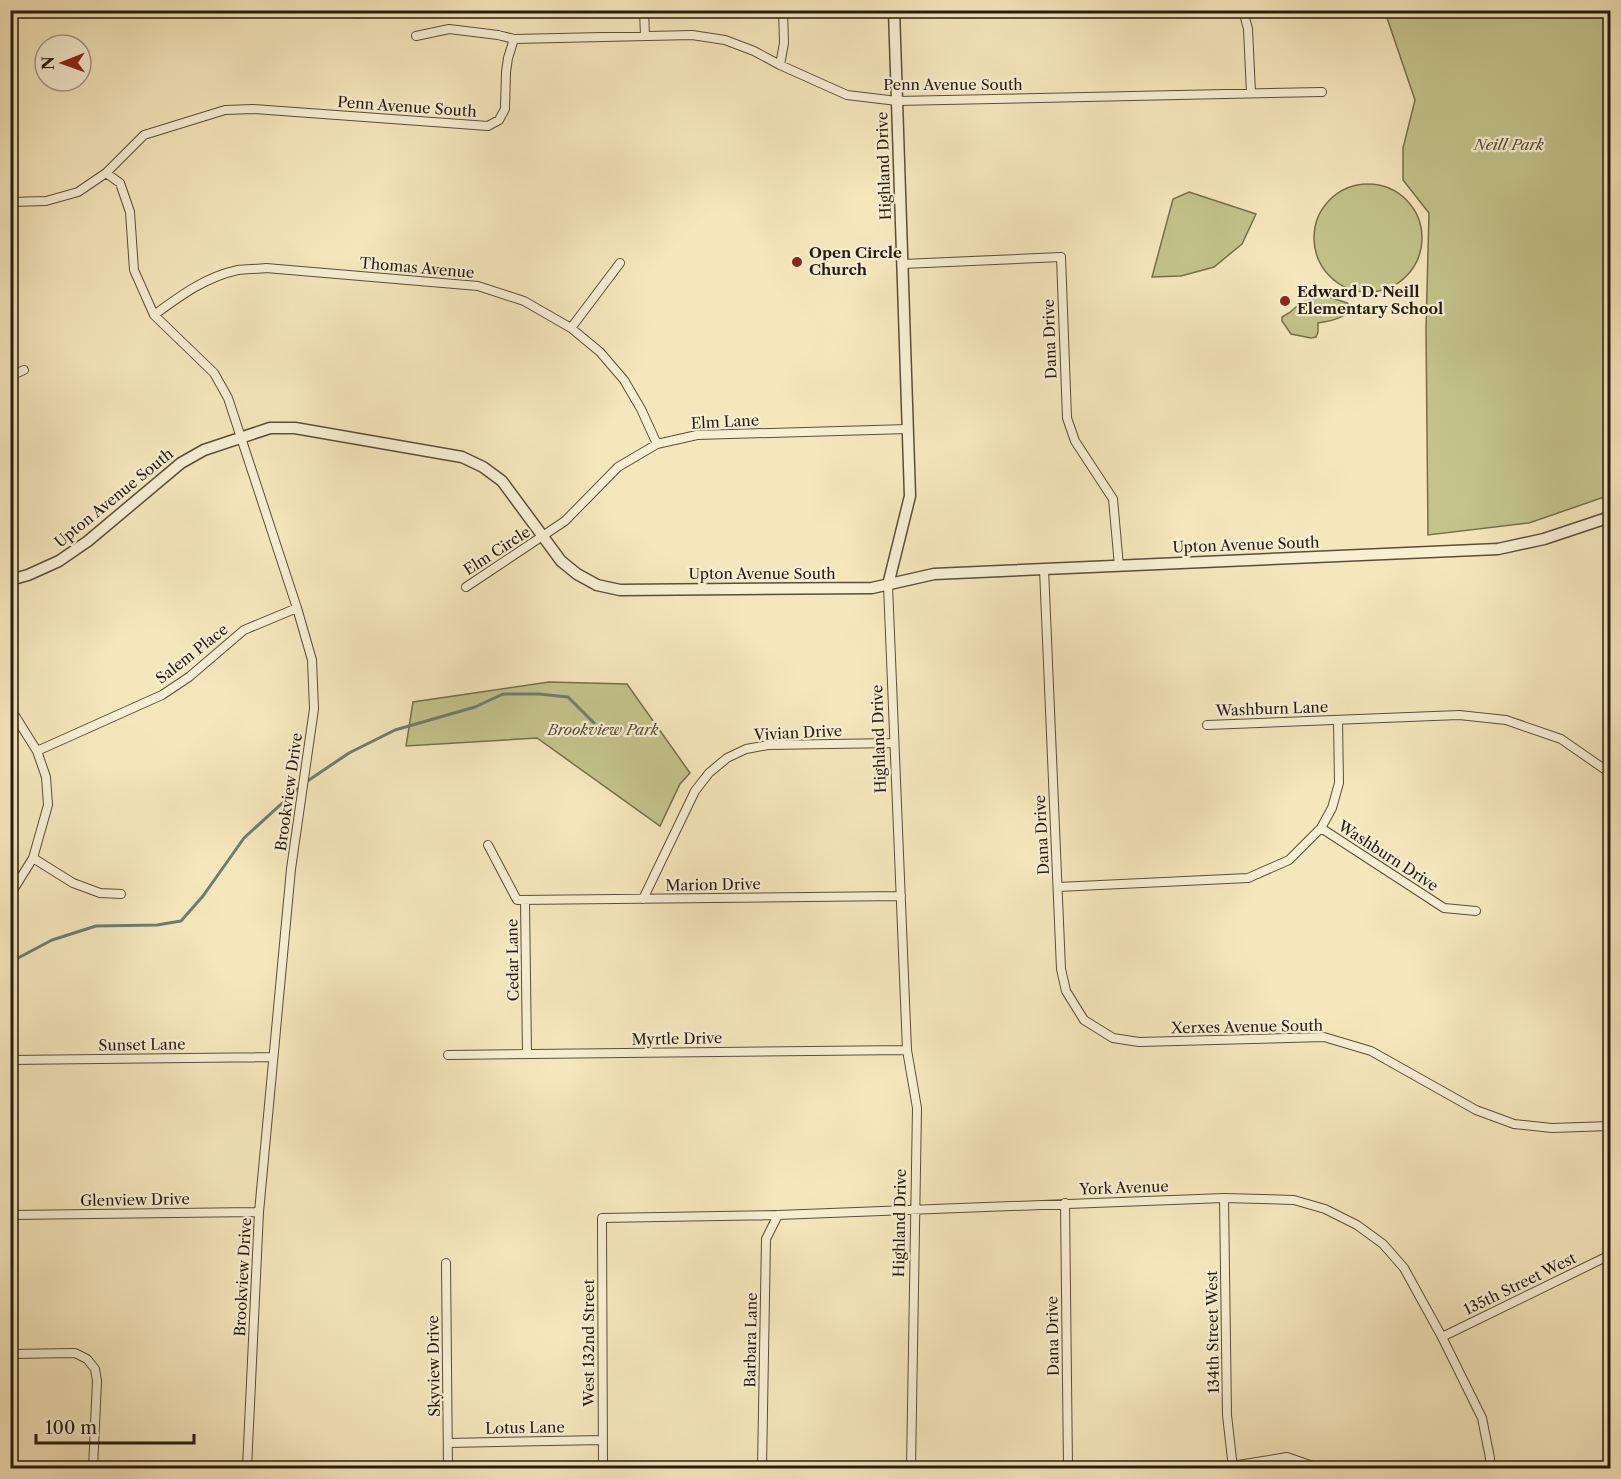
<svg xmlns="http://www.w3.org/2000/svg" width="1621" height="1479" viewBox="0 0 1621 1479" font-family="'Libre Caslon Text',serif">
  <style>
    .forest { fill: url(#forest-crowns); stroke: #756f4d; stroke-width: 1.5 }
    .park { fill: #c4c38c; stroke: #756f4d; stroke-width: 1.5 }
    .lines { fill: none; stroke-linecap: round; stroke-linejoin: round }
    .stream { stroke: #6d7d73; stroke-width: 3 }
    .minor-casing { stroke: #5a4e3a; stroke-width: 10 }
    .tertiary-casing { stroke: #5a4e3a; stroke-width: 13 }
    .minor { stroke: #f8efd3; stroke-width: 8 }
    .tertiary { stroke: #f8efd3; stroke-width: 10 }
    .poi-dot { fill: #8f2418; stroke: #f8efd3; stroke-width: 2 }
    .labels { text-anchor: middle; stroke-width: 4.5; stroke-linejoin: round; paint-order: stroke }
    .street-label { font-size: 15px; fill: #261b0e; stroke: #f8efd3 }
    .park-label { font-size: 15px; font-style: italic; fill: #554d34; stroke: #f8efd3 }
    .poi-label { font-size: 15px; font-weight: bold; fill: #261b0e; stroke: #f8efd3; text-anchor: start }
  </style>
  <defs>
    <pattern id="forest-crowns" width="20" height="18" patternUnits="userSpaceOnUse" patternTransform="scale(1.5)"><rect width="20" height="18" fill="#c4c38c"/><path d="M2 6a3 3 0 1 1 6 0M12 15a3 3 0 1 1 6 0" fill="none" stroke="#a8a778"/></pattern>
  </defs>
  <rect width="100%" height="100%" fill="#f5e7bc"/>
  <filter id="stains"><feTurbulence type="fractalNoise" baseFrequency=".00333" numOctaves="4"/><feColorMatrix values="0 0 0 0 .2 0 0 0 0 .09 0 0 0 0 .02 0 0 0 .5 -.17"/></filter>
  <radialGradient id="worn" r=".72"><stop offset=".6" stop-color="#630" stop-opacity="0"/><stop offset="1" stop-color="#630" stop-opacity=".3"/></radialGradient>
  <path class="forest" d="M 341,11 L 387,11 L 383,13 C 369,16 351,23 341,11 Z"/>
  <path class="park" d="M 1380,11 L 1610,11 L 1610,495 L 1529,523 L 1428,535 L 1426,329 L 1429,213 L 1403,180 L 1403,148 L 1415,100 L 1386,15 Z
    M1314 238a54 54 0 1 1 108 0a54 54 0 1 1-108 0Z
    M 1189,192 L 1256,214 L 1242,244 L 1214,267 L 1181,276 L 1152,277 L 1173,199 Z
    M 1323,295 L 1347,303 L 1350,306 L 1351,310 C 1342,319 1330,321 1318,323 L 1318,332 L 1316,337 L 1311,338 L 1291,334 L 1282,321 L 1282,317 L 1289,313 L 1301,303 Z
    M 549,682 L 627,684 L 690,773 L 680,784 L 660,826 L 537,738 L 406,746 L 413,702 Z"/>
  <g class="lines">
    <path class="stream" d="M 306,782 L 349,753 L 395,730 L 475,707 L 503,694 L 539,694 L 568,697 L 594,723
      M 10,969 L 18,958 L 52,940 L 96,926 L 157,925 L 181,921 L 203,896 L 244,838 L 301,786
      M 10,1462 L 17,1468"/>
    <g class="minor-casing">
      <path id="minor" d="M 644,10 L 645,36
        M 1243,10 L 1248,29 L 1251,93
        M 416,36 L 449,29 L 498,35 L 514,39
        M 780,65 L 784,43 L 783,10
        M 106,173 L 120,183 L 130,212 L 134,270 L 154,315 L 214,373 L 228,398 L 297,608 L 312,660 L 314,709 L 291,869 L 259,1212 L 247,1468
        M 10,202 L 46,201 L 78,192 L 106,173 L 144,135 L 225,110 L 253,109 L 488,126 L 499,120 L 505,109 L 506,72 L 508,58 L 514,39 L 692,35 L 725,40 L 754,51 L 780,65 L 847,95 L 897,101 L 1322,92
        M 903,264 L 1061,257 L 1067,418 L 1075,441 L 1113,499 L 1119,566
        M 154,315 C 180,296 205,277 238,270 C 247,269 257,269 266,268 L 478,286 L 524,301 L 571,328 L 600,352 L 624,380 L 641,409 L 657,444
        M 571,328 L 620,263
        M 10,376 L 24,370
        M 1044,569 L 1061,969 L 1066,991 L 1084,1020 L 1113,1038 L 1139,1042 L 1324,1037 L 1371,1051 L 1476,1110 L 1514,1124 L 1552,1128 L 1610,1126
        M 888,585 L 907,1050 L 917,1108 L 911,1468
        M 466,587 L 565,521 L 618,467 L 657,444 L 697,435 L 908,429
        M 10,708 L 37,751 L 46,777 L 48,805 L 33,858 L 10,895
        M 1207,725 L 1459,715 L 1506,720 L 1561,739 L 1610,773
        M 37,751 L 162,695 L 189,677 L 244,630 L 297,608
        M 1321,828 L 1444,908 L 1476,911
        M 488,845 L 517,900 L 901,896
        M 33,858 L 73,883 L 100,893 L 121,894
        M 1058,887 L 1248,878 L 1289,860 L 1321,828 L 1332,808 L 1339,783 L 1338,720
        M 643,899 L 695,791 L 709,773 L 727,758 L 746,749 L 768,745 L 894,743
        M 525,901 L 527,1054
        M 448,1055 L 907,1050
        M 10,1060 L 273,1057
        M 1224,1198 L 1227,1415 L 1233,1468
        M 1065,1203 L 1068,1468
        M 10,1215 L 259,1212
        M 446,1263 L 448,1468
        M 1442,1337 L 1610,1255
        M 10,1354 L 75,1353 L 87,1359 L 95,1369 L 97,1381 L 93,1468
        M 448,1443 L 603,1440
        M 1232,1466 L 1287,1457 L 1313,1466
        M 603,1468 L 602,1218 L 778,1215 L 1224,1198 L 1294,1200 L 1325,1209 L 1357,1225 L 1383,1244 L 1404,1268 L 1442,1337 L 1482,1418 L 1490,1458 L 1489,1468
        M 762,1468 L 766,1239 L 778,1215"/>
    </g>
    <g class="tertiary-casing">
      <path id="tertiary" d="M 10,580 L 28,575 L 59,561 L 88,541 L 181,463 L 204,450 L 270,428 L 295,428 L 462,457 L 483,467 L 502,481 L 561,561 L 577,574 L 597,585 L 620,590 L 872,588 L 934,574 L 1498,549 L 1544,539 L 1610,517
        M 888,585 L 910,496 L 894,10"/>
    </g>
    <use href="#minor" class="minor"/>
    <use href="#tertiary" class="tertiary"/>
  </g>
  <g class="poi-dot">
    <circle cx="797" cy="262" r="6"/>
    <circle cx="1285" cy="301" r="6"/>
  </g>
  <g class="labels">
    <g class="street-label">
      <text x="953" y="90">Penn Avenue South</text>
      <text transform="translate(407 107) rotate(4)" y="5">Penn Avenue South</text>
      <text transform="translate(884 166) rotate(-92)" y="5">Highland Drive</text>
      <text transform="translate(417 268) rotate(5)" y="5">Thomas Avenue</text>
      <text transform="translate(1050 339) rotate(-92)" y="5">Dana Drive</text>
      <text transform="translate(725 422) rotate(-3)" y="5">Elm Lane</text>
      <text transform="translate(114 498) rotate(-39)" y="5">Upton Avenue South</text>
      <text transform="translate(1246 545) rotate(-2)" y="5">Upton Avenue South</text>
      <text transform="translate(497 551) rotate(-33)" y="5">Elm Circle</text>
      <text x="762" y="579">Upton Avenue South</text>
      <text transform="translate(192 654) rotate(-38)" y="5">Salem Place</text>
      <text transform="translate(1272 709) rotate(-2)" y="5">Washburn Lane</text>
      <text transform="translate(798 733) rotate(-3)" y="5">Vivian Drive</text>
      <text transform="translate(879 739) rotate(-92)" y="5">Highland Drive</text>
      <text transform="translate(289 792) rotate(-82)" y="5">Brookview Drive</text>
      <text transform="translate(1042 835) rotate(-93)" y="5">Dana Drive</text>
      <text transform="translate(1388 856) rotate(33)" y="5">Washburn Drive</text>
      <text transform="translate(713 885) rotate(-1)" y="5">Marion Drive</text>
      <text transform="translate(513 960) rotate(-91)" y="5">Cedar Lane</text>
      <text transform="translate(1247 1027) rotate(-1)" y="5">Xerxes Avenue South</text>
      <text transform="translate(677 1039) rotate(-1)" y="5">Myrtle Drive</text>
      <text transform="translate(142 1045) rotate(-1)" y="5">Sunset Lane</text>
      <text transform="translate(1124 1188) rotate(-2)" y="5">York Avenue</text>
      <text transform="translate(135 1200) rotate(-1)" y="5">Glenview Drive</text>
      <text transform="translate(900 1223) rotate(-89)" y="5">Highland Drive</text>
      <text transform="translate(243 1277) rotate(-87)" y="5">Brookview Drive</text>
      <text transform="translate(1520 1284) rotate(-26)" y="5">135th Street West</text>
      <text transform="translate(1213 1332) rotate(-91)" y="5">134th Street West</text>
      <text transform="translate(1053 1336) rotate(-91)" y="5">Dana Drive</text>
      <text transform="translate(751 1340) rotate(-89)" y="5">Barbara Lane</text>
      <text transform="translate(589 1343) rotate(-90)" y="5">West 132nd Street</text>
      <text transform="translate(434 1366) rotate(-91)" y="5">Skyview Drive</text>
      <text transform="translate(525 1428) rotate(-1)" y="5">Lotus Lane</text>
    </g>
    <g class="park-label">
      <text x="1509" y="150">Neill Park</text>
      <text x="603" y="735">Brookview Park</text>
    </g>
    <g class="poi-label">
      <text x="809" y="258">Open Circle<tspan x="809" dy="17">Church</tspan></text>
      <text x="1297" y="297">Edward D. Neill<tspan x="1297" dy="17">Elementary School</tspan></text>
    </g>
  </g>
  <rect width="1621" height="1479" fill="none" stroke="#f5e7bc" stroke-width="36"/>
  <rect x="12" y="12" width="1597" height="1455" fill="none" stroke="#261b0e" stroke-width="3"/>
  <rect x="18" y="18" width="1585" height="1443" fill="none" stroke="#261b0e" stroke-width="1.5"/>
  <g transform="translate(63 63) rotate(269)"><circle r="28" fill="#f8efd3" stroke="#a49a84" stroke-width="1.5"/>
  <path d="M0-4.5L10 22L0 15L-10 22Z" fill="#8f2418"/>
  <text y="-9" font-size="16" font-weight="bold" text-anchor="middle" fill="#261b0e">N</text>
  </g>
  <path d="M36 1434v9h158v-9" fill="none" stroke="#261b0e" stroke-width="3"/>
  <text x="45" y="1434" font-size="18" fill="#261b0e" stroke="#f8efd3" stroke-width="4.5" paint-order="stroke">100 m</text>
  <rect width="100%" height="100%" filter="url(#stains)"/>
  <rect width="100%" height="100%" fill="url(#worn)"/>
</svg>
